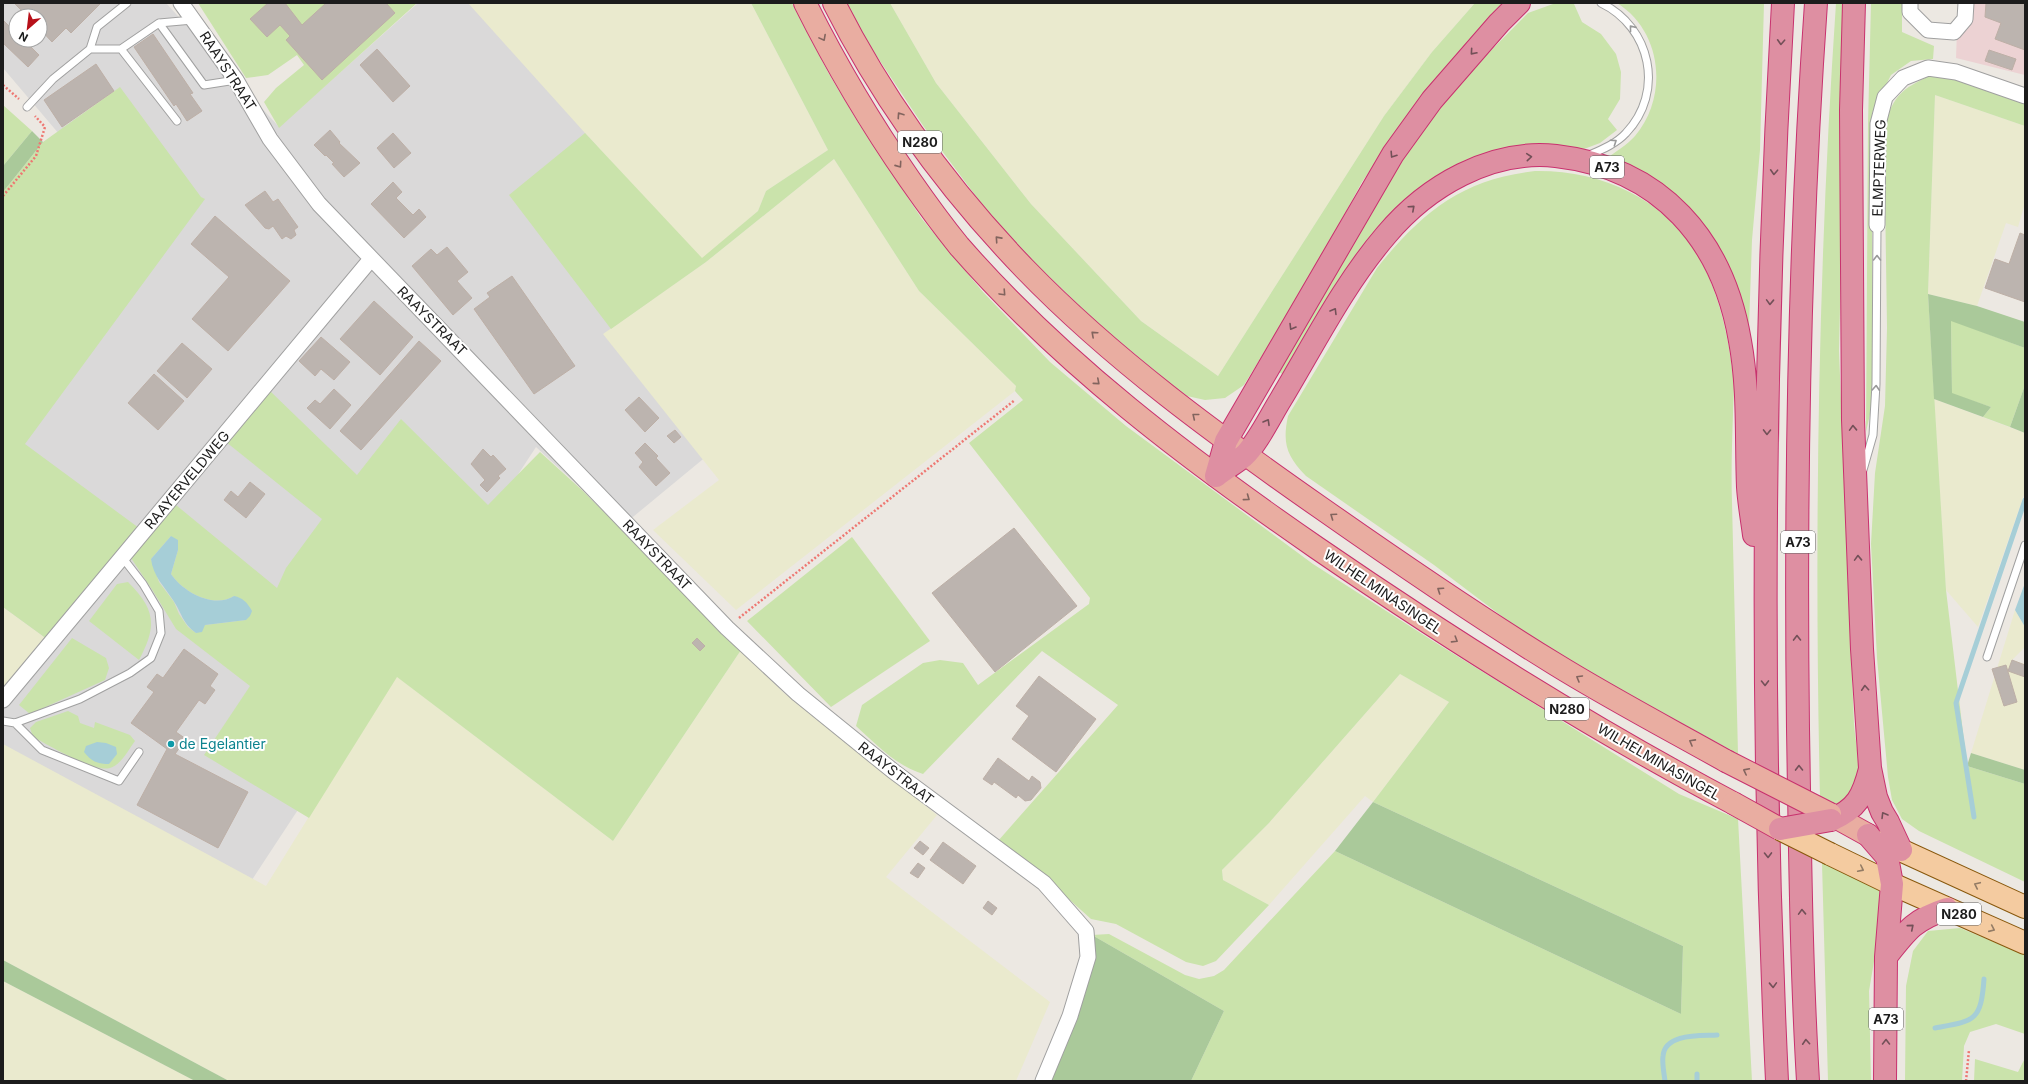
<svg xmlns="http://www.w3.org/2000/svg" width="2028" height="1084" viewBox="0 0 2028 1084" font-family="Inter,sans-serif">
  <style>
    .residential { fill: #dad9d9; fill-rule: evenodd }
    .commercial { fill: #ecd2d3 }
    .farmland { fill: #eaeace }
    .grass { fill: #cae3ab; fill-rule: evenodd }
    .forest { fill: #aac99a }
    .water { fill: #a6ced7 }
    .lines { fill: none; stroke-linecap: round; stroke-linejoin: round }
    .stream { stroke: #a6ced7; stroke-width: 5 }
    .building { fill: #bcb4af; stroke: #bdafa6 }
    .service-casing { stroke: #a0a0a0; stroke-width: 9 }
    .minor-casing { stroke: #a0a0a0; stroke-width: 17 }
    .primary-casing { stroke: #88580c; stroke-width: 24 }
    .trunk-casing { stroke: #c8316e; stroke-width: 24 }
    .motorway-casing { stroke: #c8316e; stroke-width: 24 }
    .path { stroke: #ee7772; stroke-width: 2.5; stroke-dasharray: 2 2; stroke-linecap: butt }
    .service { stroke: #fff; stroke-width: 7 }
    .minor { stroke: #fff; stroke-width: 15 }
    .primary { stroke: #f4cba0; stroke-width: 22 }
    .trunk { stroke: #e9ada1; stroke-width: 22 }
    .motorway { stroke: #de8fa2; stroke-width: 22 }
    .primary-bridge-casing { stroke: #88580c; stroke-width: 24; stroke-linecap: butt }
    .trunk-bridge-casing { stroke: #c8316e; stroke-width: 24; stroke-linecap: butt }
    .motorway-bridge-casing { stroke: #c8316e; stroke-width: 24; stroke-linecap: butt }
    .primary-bridge { stroke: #f4cba0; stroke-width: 22 }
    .trunk-bridge { stroke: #e9ada1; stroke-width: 22 }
    .motorway-bridge { stroke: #de8fa2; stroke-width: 22 }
    .oneway { stroke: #999 }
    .oneway2 { stroke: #82645e }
    .oneway3 { stroke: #735058 }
    .oneway4 { stroke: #937c65 }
    .culture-dot { fill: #0f9aa8; stroke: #fff; stroke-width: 1.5 }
    .labels { text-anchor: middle; stroke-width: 4; stroke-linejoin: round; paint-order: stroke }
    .shield { fill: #fff; stroke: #606060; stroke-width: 1 }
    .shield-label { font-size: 13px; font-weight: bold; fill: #1c1c1c }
    .street-label { font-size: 14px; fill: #1c1c1c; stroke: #fff }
    .culture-label { font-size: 14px; fill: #0d838f; stroke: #fff; text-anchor: start }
  </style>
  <rect width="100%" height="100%" fill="#ece8e2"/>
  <path class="residential" d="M 3,3 L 166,3 L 279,127 L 418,3 L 469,3 L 593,135 L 708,455 L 622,526 L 536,447 L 248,886 L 3,752 L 8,453 L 150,241 L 3,68 ZM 16,16 L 40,16 L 40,40 L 16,40 Z"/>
  <path class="commercial" d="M 1958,3 L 2025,3 L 2025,75 L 1956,58 Z"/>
  <path class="farmland" d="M 468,3 L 751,3 L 828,150 L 766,191 L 758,211 L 702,259 L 585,133 Z
    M 890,3 L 1475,3 L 1432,52 L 1384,116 L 1218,376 L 1141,321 L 1031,204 L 936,83 Z
    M 1935,95 L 2025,126 L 2025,203 L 2018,227 L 2006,223 L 1977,306 L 1928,294 Z
    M 834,159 L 919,291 L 1016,386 L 1015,391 L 736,610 L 653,530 L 719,480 L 603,334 L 706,262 Z
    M 1934,399 L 2025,433 L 2025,492 L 1978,627 L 1946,590 Z
    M 3,607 L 47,639 L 3,695 Z
    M 2015,610 L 2025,627 L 2025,647 L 2012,660 L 2025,664 L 2025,770 L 1971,753 Z
    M 741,650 L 784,693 L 937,815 L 886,877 L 1050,1002 L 1016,1081 L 229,1081 L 3,960 L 3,744 L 266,886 L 396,676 L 613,841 Z
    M 1400,674 L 1449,702 L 1373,802 L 1365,796 L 1269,905 L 1223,880 L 1222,870 L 1269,823 Z
    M 3,981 L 195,1081 L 3,1081 Z"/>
  <path class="grass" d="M 198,3 L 417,3 L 279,128 L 264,102 L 276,88 L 304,65 L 297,55 L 268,75 L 246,78 Z
    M 751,3 L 792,3 L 829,74 L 859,124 L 922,219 L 983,292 L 1050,362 L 1126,426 L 1313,564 L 1433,641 L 1679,794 L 1738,819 L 1752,1081 L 1191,1081 L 1224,1011 L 1092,935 L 1109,934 L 1185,975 L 1199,979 L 1214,976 L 1224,970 L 1335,851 L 1681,1014 L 1683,946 L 1373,802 L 1449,702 L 1400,674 L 1269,823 L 1222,870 L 1223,880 L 1269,905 L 1216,961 L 1203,966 L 1186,962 L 1116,924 L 1091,919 L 1033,867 L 998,841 L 1118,705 L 1042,651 L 923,774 C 895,765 877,745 856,726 L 862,705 L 923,663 L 940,660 L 963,663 L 978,685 L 1089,604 L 1090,598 L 969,443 L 1023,400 L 1015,391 L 1016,386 L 919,291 L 834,159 L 706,262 L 611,329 L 509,195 L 585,133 L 702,258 L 758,211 L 766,191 L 828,150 Z
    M 847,3 L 890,3 L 936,83 L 1031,204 L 1141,321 L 1218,376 L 1384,116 L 1432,52 L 1475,3 L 1509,3 L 1417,104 L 1362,182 L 1307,283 L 1244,385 L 1225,398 L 1205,400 L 1187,396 L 1172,385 L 1095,321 L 1002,231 L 924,127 L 860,31 Z
    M 1617,3 L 1764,3 L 1760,150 L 1752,240 L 1748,356 L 1723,263 L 1606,159 C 1615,152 1627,145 1635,136 C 1669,96 1662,31 1617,3 Z
    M 1836,3 L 1847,3 L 1839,351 L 1854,724 C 1856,749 1867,790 1841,805 L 1830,803 L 1820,798 C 1814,533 1818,267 1836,3 Z
    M 1871,3 L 1902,3 L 1902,32 L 1934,46 L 1933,59 L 1911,61 L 1891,75 L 1872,113 L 1872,405 L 1866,432 L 1868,124 Z
    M 1553,4 L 1574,4 L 1582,22 L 1601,34 L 1616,54 L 1621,72 L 1620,99 L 1608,119 L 1617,130 L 1600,143 L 1584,149 L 1447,172 L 1287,377 L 1279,372 L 1368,216 L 1425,125 L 1458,84 L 1528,13 Z
    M 1930,76 L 1954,78 L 2025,102 L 2025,126 L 1935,95 L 1928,294 L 1946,590 L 1967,766 L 2025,784 L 2025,882 L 1919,831 L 1902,819 L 1892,800 L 1888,777 L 1877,658 L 1871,544 L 1875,473 L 1885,406 L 1887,328 L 1884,125 C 1895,95 1901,89 1930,76 Z
    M 120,87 L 201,197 L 205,199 L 25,444 L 139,528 L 47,639 L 3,607 L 3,192 L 43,142 Z
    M 3,105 L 32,131 L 3,166 Z
    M 1535,171 C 1605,170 1670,201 1703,265 C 1720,298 1729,339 1733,376 C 1735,388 1733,402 1733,414 C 1732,444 1731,473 1732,502 C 1734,586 1736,670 1738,754 L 1572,663 L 1524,633 L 1434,565 L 1306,476 C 1287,456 1282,444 1288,416 L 1377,268 C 1422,212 1462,179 1535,171 Z
    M 1951,320 L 2025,348 L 2025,385 L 2010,427 L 1983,417 L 1991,407 L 1952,394 Z
    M 270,391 L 357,475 L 401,419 L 488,505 L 540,452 L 583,491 L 741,650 L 613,841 L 397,677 L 309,818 L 204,755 L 250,686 L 176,629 L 153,591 L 131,558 L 176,505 L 277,588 L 286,568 L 322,519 L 226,442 ZM 171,536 L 178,550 L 171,574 C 183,592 214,609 234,596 L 246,620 L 205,625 L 196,633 L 188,627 L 179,614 L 174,602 L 159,582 L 151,559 Z
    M 852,537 L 930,641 L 831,707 L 747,621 Z
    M 128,582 C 156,610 157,626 139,660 L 89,621 L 117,584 Z
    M 72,638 L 106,658 L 109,668 L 105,680 L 30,714 L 19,705 Z
    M 68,711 L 78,716 L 80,723 L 94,728 L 95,722 L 130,735 L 135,741 C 129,749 121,765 110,768 C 94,773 49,745 33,737 L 30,728 L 36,722 Z
    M 1822,863 L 1886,890 L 1869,991 L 1871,1081 L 1828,1081 Z
    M 1960,928 L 2025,955 L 2025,1034 L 1996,1024 L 1970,1032 L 1964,1046 L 1962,1081 L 1905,1081 L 1906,986 L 1913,951 L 1928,931 Z
    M 2025,1058 L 2025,1081 L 1974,1081 L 1975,1059 L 2018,1072 Z"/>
  <path class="forest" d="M 32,131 L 43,142 L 3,192 L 3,166 Z
    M 1928,294 L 1977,306 L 2025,322 L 2025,348 L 1951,321 L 1952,393 L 1991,407 L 1983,417 L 1934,399 Z
    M 2025,385 L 2025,433 L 2010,427 Z
    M 1971,753 L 2025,770 L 2025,784 L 1967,766 Z
    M 1373,802 L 1683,946 L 1681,1014 L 1335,851 Z
    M 1092,935 L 1224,1011 L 1191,1081 L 1048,1081 Z
    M 3,960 L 229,1081 L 195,1081 L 3,981 Z"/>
  <path class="water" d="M 171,536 L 178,540 L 178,550 L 171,574 C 183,592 214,609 234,596 C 243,598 247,602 252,611 L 250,616 L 246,620 L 205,625 L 202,632 L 196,633 C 182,623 182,613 173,600 C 164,586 153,576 151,559 Z
    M 2025,583 L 2025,627 L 2015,610 Z
    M 97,742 L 106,743 L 116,747 L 117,754 L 109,764 C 97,764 91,761 84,752 L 86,746 Z"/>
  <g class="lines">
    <path class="stream" d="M 1974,817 L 1956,703 L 2025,500
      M 1935,1028 C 1974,1021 1981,1022 1984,979
      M 1697,1074 L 1697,1081
      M 1665,1081 C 1664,1073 1662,1064 1663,1056 C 1665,1033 1701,1036 1717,1035"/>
  </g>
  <path class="building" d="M 14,3 L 101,3 L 71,33 L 66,28 L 52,42 L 40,29 L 40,16 L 27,16 Z
    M 268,3 L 285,3 L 302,25 L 326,3 L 386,3 L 395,13 L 322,80 L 286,40 L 290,36 L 280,25 L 267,37 L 250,19 Z
    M 1986,3 L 2025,3 L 2025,50 L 1995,39 L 2001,23 L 1985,17 Z
    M 3,20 L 16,33 L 16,40 L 24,40 L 39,55 L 28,67 L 3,43 Z
    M 153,34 L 193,93 L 190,94 L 202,111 L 187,121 L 176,104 L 174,106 L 134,47 Z
    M 377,49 L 410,86 L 393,102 L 360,65 Z
    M 1989,50 L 2016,59 L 2012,70 L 1985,61 Z
    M 96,64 L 114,91 L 62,127 L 44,100 Z
    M 330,130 L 340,142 L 339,143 L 360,163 L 344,177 L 332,164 L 334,163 L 326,155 L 325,156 L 314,145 Z
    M 393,133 L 411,153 L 394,168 L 377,148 Z
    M 393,182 L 402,192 L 396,198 L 413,215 L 419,209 L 426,217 L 404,238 L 371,204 Z
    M 265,191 L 273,202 L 278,199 L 298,227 L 294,230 L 296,235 L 291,239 L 286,236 L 282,239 L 273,226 L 269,229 L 265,228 L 245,205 Z
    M 215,216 L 290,281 L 228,351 L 192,319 L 229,277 L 191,244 Z
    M 2020,233 L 2025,235 L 2025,302 L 1985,288 L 1995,259 L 2009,264 Z
    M 447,247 L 468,272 L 457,281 L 472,298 L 453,315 L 412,266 L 431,249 L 437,255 Z
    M 512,276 L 575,366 L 534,394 L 474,309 L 490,297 L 487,293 Z
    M 374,301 L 413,337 L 380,375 L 340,339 Z
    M 321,337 L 350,362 L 334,380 L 321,369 L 315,376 L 299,361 Z
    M 419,341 L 441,361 L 361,450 L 340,431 Z
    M 182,343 L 212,369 L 187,398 L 157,371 Z
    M 154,374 L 184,401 L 158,430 L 128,403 Z
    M 334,389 L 351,405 L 330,429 L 307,408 L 315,400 L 320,404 Z
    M 639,397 L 659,418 L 645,432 L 625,410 Z
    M 675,430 L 681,437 L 674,443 L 667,436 Z
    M 645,443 L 658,456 L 656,458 L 670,473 L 656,486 L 639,467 L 643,462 L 635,453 Z
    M 483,449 L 491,457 L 493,455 L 506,469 L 498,476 L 500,478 L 487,492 L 480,485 L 485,480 L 471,464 Z
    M 250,482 L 265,494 L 246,518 L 224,500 L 231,491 L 238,497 Z
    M 1014,528 L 1077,606 L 995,672 L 932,593 Z
    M 697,638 L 705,646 L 700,651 L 692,643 Z
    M 184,649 L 218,674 L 210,686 L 215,690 L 205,704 L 199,700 L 176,732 L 186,739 L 175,754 L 248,792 L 218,848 L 137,805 L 167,749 L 131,723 L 154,692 L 147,687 L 157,674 L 163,678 Z
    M 2012,660 L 2025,665 L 2025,677 L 2008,671 Z
    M 2006,665 L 2017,702 L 2004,706 L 1992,669 Z
    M 1039,676 L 1096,719 L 1056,772 L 1012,739 L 1029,716 L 1016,706 Z
    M 998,758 L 1029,781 L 1032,776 L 1040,782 L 1041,788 L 1031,800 L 1025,801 L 1018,795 L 1016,798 L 994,782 L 992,785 L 983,779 Z
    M 920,841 L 929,848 L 923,855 L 914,848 Z
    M 943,842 L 976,866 L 963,884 L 930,860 Z
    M 918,863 L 925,868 L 918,878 L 910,873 Z
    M 988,901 L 997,908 L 992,915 L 983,908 Z"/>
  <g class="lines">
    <g class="service-casing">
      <path id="service" d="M 159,23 L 204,85 L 236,80
        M 90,49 L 121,49 L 177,121
        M 121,49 L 159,23 L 193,20
        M 27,107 L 53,79 L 90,49 L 97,27 L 127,3
        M 1587,156 C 1601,150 1616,144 1626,133 C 1665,92 1651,27 1601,3
        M 1863,470 L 1873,435 L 1876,384 L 1877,225
        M 1987,657 L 2025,545
        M 3,721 L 15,723 L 80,699 L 130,673 L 151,658 L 161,633 L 159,611 L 143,584 L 122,557
        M 15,723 L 42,750 L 119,781 L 139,752"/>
    </g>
    <g class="minor-casing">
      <path id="minor" d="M 181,3 L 236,80 L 270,139 L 319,204 L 727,628 L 798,694 L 893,771 L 1044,883 L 1086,931 L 1088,957 L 1070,1016 L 1043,1081
        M 1910,3 L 1910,12 L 1928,30 L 1954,32 L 1965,19 L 1966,3
        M 1877,225 L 1878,124 L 1885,97 L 1903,78 L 1928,68 L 1956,72 L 2025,96
        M 3,700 L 371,259"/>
    </g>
    <g class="primary-casing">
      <path id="primary" d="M 1883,842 L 2025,907
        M 1830,854 L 1892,884 L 2025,943"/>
    </g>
    <g class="trunk-casing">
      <path id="trunk" d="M 805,3 C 836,65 871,124 910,180 C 926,203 942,225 959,246 C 1062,364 1188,459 1317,548 C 1451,640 1589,727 1733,803
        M 834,3 C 883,100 949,190 1025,269 C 1113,360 1218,436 1321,508 C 1398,562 1475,615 1555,664 C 1610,698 1669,729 1726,761
        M 1830,814 L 1868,835"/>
    </g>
    <g class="motorway-casing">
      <path id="motorway" d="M 1854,3 L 1851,110 L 1853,420 L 1862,649 L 1870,768 L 1876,797 L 1882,812 L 1888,822 L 1901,850
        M 1216,476 C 1225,469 1235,463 1244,456 C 1257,444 1271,415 1281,399 C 1314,344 1344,284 1386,235 C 1427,186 1491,149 1556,156 C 1661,168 1723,240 1740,341 C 1749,389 1746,438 1748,487 C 1749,503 1752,519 1754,535
        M 1216,476 L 1226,441 L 1393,154 L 1432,100 L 1499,23 L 1519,3
        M 1831,820 C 1857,809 1863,796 1870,769
        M 1868,835 L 1887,857 L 1892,884 L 1886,957 L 1885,1081
        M 1886,957 C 1907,930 1915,919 1947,909
        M 1777,1081 C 1760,721 1762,363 1783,3
        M 1808,1081 C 1801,964 1800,846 1798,729 C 1795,487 1799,244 1816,3"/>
    </g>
    <path class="path" d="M 3,85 L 19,99
      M 3,196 L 36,156 L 45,127 L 35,116
      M 739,618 L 1015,400
      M 1966,1081 L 1969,1050"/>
    <use href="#service" class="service"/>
    <use href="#minor" class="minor"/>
    <use href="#primary" class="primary"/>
    <use href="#trunk" class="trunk"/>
    <use href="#motorway" class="motorway"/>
    <g class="primary-bridge-casing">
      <path id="primary-bridge" d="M 1780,829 L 1830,854"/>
    </g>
    <g class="trunk-bridge-casing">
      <path id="trunk-bridge" d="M 1726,761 L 1830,814
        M 1733,803 L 1780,829"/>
    </g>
    <g class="motorway-bridge-casing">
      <path id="motorway-bridge" d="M 1780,829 L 1831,820"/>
    </g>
    <use href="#primary-bridge" class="primary-bridge"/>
    <use href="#trunk-bridge" class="trunk-bridge"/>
    <use href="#motorway-bridge" class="motorway-bridge"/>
  </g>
  <defs><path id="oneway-chevron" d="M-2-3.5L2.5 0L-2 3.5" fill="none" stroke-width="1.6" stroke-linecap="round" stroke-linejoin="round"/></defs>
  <g class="oneway">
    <use href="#oneway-chevron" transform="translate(1632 28) rotate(-129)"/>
    <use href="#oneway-chevron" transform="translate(1614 142) rotate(-34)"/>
    <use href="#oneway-chevron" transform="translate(1877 258) rotate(-90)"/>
    <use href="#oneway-chevron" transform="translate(1876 388) rotate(-87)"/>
  </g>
  <g class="oneway2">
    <use href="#oneway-chevron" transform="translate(823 38) rotate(62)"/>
    <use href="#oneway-chevron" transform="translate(900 115) rotate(-124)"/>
    <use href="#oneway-chevron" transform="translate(899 165) rotate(55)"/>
    <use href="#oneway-chevron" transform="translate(998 239) rotate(-132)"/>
    <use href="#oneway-chevron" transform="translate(1003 293) rotate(47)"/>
    <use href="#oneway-chevron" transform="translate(1094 334) rotate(-138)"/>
    <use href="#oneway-chevron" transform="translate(1097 382) rotate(41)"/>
    <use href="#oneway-chevron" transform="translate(1195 416) rotate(-141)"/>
    <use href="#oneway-chevron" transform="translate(1247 498) rotate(36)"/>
    <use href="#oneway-chevron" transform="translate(1333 516) rotate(-145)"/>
    <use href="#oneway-chevron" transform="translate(1440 590) rotate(-146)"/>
    <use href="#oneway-chevron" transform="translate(1455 640) rotate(32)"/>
    <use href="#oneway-chevron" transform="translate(1579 678) rotate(-150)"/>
    <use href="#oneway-chevron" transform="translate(1692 742) rotate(-151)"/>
    <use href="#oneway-chevron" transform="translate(1746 771) rotate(-153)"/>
  </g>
  <g class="oneway3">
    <use href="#oneway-chevron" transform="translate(1781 42) rotate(93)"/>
    <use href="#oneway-chevron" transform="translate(1473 52) rotate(131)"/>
    <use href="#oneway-chevron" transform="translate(1393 155) rotate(123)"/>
    <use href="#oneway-chevron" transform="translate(1529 157) rotate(-5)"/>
    <use href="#oneway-chevron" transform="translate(1774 172) rotate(93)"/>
    <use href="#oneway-chevron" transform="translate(1412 208) rotate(-42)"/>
    <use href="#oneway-chevron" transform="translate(1770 302) rotate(92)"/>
    <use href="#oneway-chevron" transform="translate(1334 311) rotate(-59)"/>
    <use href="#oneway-chevron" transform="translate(1292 327) rotate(121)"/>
    <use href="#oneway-chevron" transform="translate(1267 422) rotate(-60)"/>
    <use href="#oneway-chevron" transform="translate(1853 428) rotate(-92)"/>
    <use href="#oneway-chevron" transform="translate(1767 432) rotate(91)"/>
    <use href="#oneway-chevron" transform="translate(1858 558) rotate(-92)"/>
    <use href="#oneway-chevron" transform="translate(1797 638) rotate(-91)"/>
    <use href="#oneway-chevron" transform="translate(1765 683) rotate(89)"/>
    <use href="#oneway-chevron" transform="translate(1865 688) rotate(-94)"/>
    <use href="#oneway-chevron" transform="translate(1799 768) rotate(-91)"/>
    <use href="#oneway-chevron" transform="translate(1884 815) rotate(-121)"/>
    <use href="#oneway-chevron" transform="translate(1768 855) rotate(89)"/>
    <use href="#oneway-chevron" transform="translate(1802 912) rotate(-92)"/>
    <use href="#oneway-chevron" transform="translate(1911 927) rotate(-40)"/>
    <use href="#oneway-chevron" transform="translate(1773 985) rotate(88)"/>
    <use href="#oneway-chevron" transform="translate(1806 1042) rotate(-94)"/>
    <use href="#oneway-chevron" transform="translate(1886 1042) rotate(-90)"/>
  </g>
  <g class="oneway4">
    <use href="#oneway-chevron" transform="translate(1861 869) rotate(26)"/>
    <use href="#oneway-chevron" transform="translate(1977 885) rotate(-155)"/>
    <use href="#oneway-chevron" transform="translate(1992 929) rotate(24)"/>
  </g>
  <circle class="culture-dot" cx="171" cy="744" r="4"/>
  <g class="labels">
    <g class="shield">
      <rect x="898" y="131" width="44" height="22" rx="3"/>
      <rect x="1590" y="156" width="34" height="22" rx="3"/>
      <rect x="1781" y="531" width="34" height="22" rx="3"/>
      <rect x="1545" y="698" width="44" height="22" rx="3"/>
      <rect x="1937" y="903" width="44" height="22" rx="3"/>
      <rect x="1869" y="1008" width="34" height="22" rx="3"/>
    </g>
    <g class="shield-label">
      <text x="920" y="147">N280</text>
      <text x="1607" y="172">A73</text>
      <text x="1798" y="547">A73</text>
      <text x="1567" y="714">N280</text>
      <text x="1959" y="919">N280</text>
      <text x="1886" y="1024">A73</text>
    </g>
    <g class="street-label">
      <text transform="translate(228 71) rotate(57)" y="5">RAAYSTRAAT</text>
      <text transform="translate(1879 168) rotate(-88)" y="5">ELMPTERWEG</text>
      <text transform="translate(432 321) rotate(45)" y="5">RAAYSTRAAT</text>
      <text transform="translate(187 480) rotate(-50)" y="5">RAAYERVELDWEG</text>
      <text transform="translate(657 555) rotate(46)" y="5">RAAYSTRAAT</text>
      <text transform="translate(1383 592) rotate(34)" y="5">WILHELMINASINGEL</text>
      <text transform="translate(1659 762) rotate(30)" y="5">WILHELMINASINGEL</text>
      <text transform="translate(896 773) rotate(38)" y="5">RAAYSTRAAT</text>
    </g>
    <g class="culture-label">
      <text x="179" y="749">de Egelantier</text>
    </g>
  </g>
  <rect width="2028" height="1084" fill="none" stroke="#1c1c1c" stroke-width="8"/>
  <g transform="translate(28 28) rotate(208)"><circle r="19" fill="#ffffff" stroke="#a4a4a4"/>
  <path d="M0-3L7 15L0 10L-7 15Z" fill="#b71019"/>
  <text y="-6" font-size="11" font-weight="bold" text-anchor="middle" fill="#1c1c1c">N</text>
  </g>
</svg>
